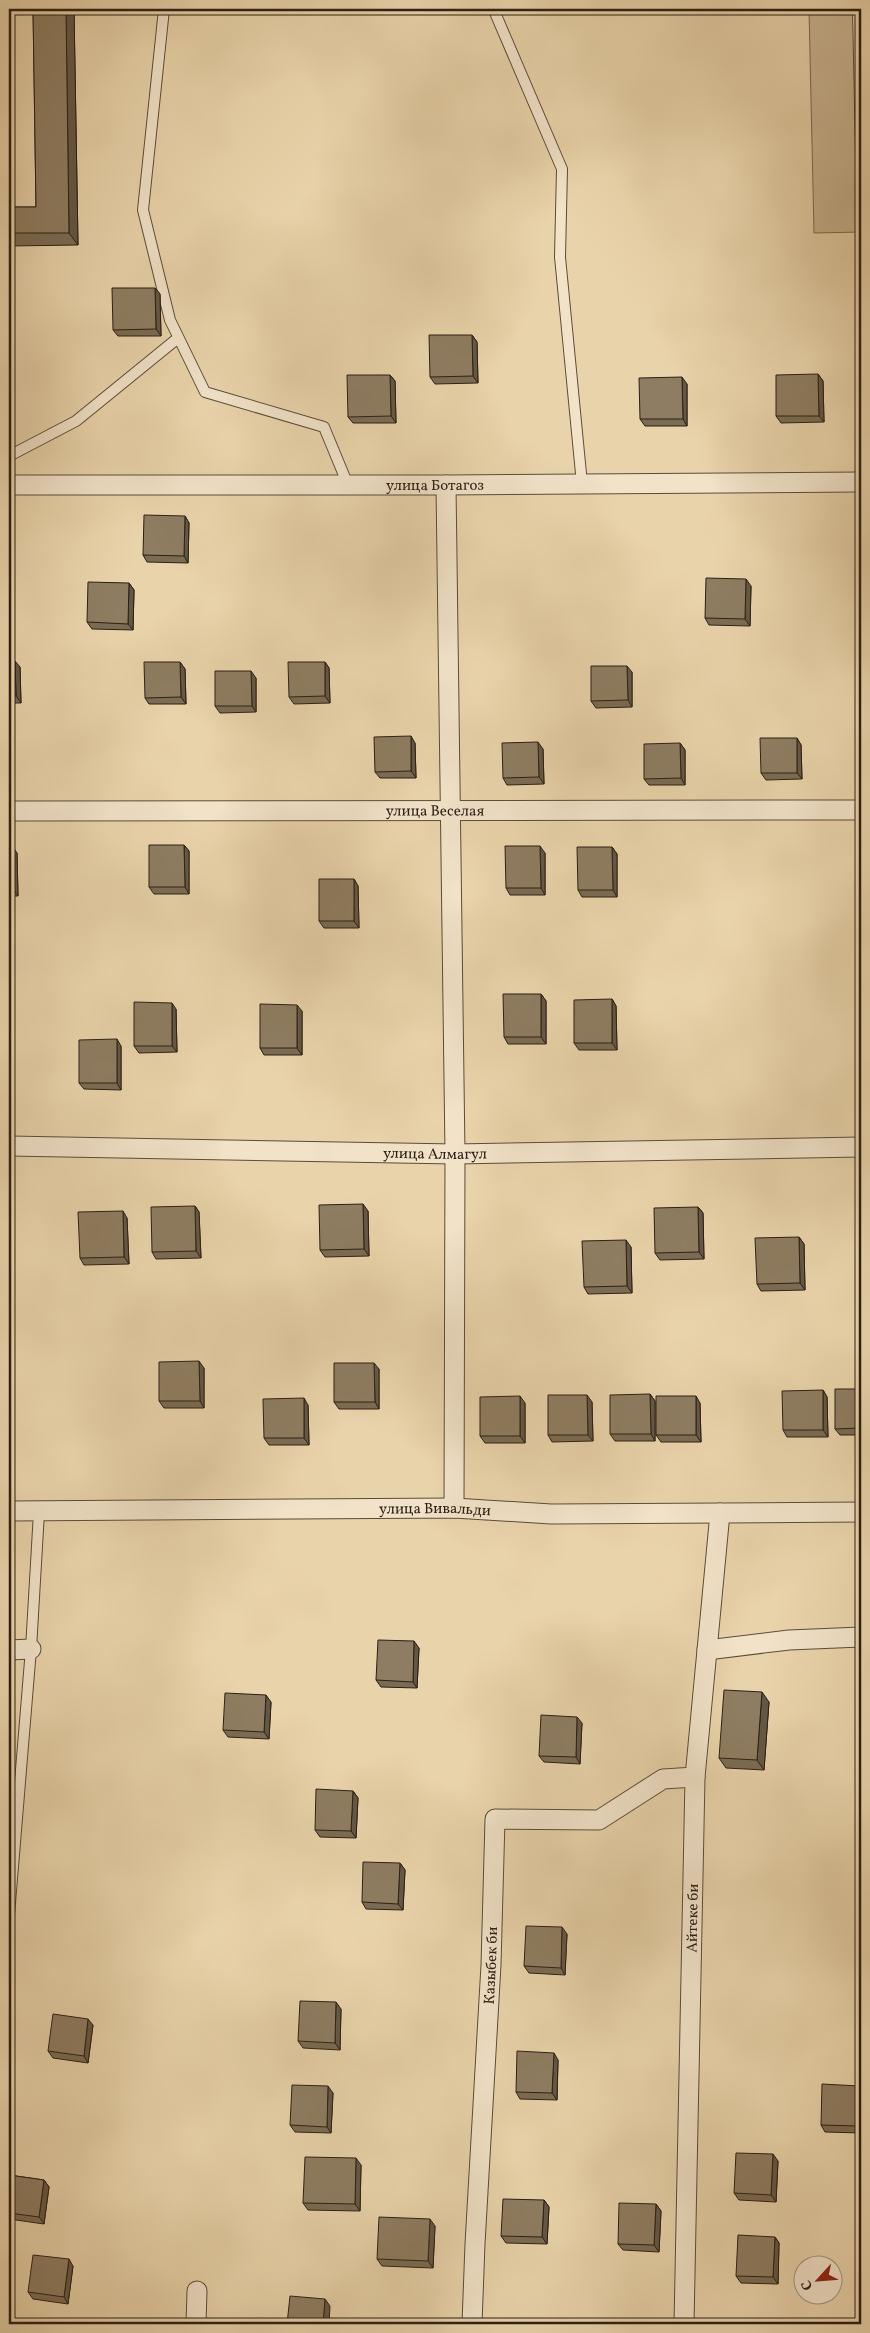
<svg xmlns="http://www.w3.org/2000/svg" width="870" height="2333" viewBox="0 0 870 2333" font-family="Vollkorn,serif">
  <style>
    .green { fill: #c9b491; stroke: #7a6a53 }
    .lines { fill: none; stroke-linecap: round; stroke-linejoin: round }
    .lane-casing { stroke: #5b4c3a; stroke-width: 12 }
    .street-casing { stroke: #5b4c3a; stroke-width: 21 }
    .lane { stroke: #f1e2c8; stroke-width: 10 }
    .street { stroke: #f1e2c8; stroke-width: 19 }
    .wall { fill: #7a6c54; stroke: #2c1f15 }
    .shaded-wall { fill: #635845; stroke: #2c1f15 }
    .building { fill: #8e7d62; stroke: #2c1f15 }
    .labels { text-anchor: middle; stroke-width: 4.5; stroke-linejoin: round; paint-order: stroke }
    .street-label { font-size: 15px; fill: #2c1f15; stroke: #f1e2c8 }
  </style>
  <rect width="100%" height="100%" fill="#e9d3aa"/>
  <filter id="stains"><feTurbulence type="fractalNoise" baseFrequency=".004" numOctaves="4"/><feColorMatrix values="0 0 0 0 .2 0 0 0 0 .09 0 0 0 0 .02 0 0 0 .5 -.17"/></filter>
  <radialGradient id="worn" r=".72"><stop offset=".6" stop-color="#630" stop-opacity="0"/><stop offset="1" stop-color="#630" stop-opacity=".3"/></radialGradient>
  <path class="green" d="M 809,9 L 861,9 L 861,232 L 814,233 Z"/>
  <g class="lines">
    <g class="lane-casing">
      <path id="lane" d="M 164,9 L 143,210 L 170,320 L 205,392 L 324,427 L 348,485
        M 495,9 L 496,15 L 562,169 L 560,257 L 582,484
        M 858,9 L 861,154
        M 9,456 L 76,421 L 178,338
        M 9,1915 L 31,1649 L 39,1512"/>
    </g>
    <g class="street-casing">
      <g id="street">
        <path id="s1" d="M 9,485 L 446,485 L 861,482"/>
        <path d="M 446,485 L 455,1154 L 454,1508"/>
        <path id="s2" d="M 9,811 L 861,810"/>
        <path id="s3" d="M 9,1146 L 455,1154 L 861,1147"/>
        <path id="s4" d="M 9,1511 L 454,1508 L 551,1514 L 861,1512"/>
        <path d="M 9,1650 L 31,1649"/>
        <path d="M 707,1650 L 789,1640 L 861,1637"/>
        <path d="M 196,2324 L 197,2291"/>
        <path id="s5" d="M 472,2324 L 475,2244 L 491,1965 L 495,1819 L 599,1820 L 663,1779 L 695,1777"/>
        <path id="s6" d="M 684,2324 L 695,1777 L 720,1513"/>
      </g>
    </g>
    <use href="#lane" class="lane"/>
    <use href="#street" class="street"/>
  </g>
  <path class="wall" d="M 33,9 L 74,9 L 78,245 L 9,246 L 9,207 L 36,207 Z
    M 155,288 L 160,294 L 161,336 L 118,336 L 113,330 Z
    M 472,335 L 477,342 L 478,383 L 435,384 L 430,377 Z
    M 818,374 L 823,381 L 824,422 L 781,423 L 776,416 Z
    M 390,375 L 395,381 L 396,423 L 353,423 L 348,417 Z
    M 687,384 L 687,426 L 645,426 L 640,419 Z
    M 185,516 L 189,523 L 188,563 L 147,562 L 143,555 Z
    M 129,583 L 134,590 L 133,630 L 92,629 L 87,622 Z
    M 751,586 L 750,626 L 709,625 L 705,618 Z
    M 9,661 L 20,667 L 21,703 L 9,703 Z
    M 180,662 L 185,669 L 186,704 L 149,704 L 145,698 Z
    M 325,662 L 329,668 L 330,703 L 294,704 L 289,697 Z
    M 632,672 L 632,707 L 596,708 L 591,701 Z
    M 256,678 L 256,712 L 220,713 L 215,706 Z
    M 797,738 L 801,745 L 802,779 L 766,780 L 761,773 Z
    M 415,743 L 416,778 L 380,778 L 375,772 Z
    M 680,743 L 685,750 L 685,785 L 649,785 L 644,779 Z
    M 543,749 L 544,784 L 507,785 L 503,778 Z
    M 184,845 L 189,851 L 189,894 L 154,894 L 149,887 Z
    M 9,847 L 17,853 L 18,896 L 9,896 Z
    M 612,847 L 617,854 L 617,897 L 582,897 L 578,890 Z
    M 545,853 L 545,895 L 510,895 L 506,888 Z
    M 354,879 L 358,886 L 359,928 L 324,928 L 319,921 Z
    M 541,994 L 546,1001 L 546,1044 L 508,1044 L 504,1037 Z
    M 612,999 L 616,1006 L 617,1050 L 579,1050 L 574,1043 Z
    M 176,1009 L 177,1052 L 139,1053 L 134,1046 Z
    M 302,1011 L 302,1055 L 264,1055 L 260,1048 Z
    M 121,1046 L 121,1090 L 84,1089 L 79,1083 Z
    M 195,1206 L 199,1212 L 201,1258 L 156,1259 L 152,1252 Z
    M 698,1207 L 703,1213 L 704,1259 L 660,1260 L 655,1253 Z
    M 368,1211 L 369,1256 L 325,1257 L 320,1250 Z
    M 127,1218 L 129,1264 L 84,1265 L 80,1258 Z
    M 799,1237 L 804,1244 L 805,1290 L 761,1291 L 757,1284 Z
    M 631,1247 L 632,1293 L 588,1294 L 584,1287 Z
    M 204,1368 L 204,1408 L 164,1408 L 159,1401 Z
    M 379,1369 L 379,1409 L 339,1409 L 334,1402 Z
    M 861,1389 L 861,1435 L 840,1435 L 835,1429 Z
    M 823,1390 L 827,1397 L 828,1437 L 787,1437 L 783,1430 Z
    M 650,1394 L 655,1401 L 655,1441 L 615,1441 L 610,1434 Z
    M 9,1396 L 13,1401 L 13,1441 L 9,1441 Z
    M 592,1402 L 593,1441 L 552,1442 L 548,1435 Z
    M 525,1403 L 525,1443 L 485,1443 L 480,1436 Z
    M 700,1403 L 701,1442 L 661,1442 L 656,1435 Z
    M 308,1405 L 309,1445 L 269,1445 L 264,1438 Z
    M 419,1648 L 417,1688 L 381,1687 L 376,1680 Z
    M 271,1702 L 269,1739 L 228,1737 L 223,1730 Z
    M 769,1702 L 764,1770 L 726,1768 L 719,1758 Z
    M 582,1723 L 580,1764 L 544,1762 L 539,1756 Z
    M 353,1791 L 358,1798 L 356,1838 L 320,1837 L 315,1830 Z
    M 400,1863 L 405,1870 L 403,1910 L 366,1909 L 362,1902 Z
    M 567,1934 L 565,1975 L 529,1973 L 524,1966 Z
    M 341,2009 L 340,2050 L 303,2048 L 298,2041 Z
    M 93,2025 L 88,2063 L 53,2058 L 48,2051 Z
    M 558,2060 L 557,2100 L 520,2099 L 516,2092 Z
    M 861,2089 L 861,2133 L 825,2132 L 821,2125 Z
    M 333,2093 L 331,2133 L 295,2132 L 290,2125 Z
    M 778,2161 L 776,2202 L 739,2200 L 734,2193 Z
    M 361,2165 L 360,2211 L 308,2210 L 303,2203 Z
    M 9,2175 L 44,2180 L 49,2187 L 44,2224 L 9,2219 Z
    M 544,2200 L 549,2207 L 547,2244 L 506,2243 L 501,2236 Z
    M 656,2204 L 661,2211 L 659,2252 L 623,2250 L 618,2244 Z
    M 435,2226 L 433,2268 L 382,2266 L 377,2259 Z
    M 775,2237 L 779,2243 L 778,2284 L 741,2283 L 736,2276 Z
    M 73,2266 L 68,2304 L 33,2299 L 28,2292 Z"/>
  <path class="shaded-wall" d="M 66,9 L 74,9 L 78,245 L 69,233 Z
    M 155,288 L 160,294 L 161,336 L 156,329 Z
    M 472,335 L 477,342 L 478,383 L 473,376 Z
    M 818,374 L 823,381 L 824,422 L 819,416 Z
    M 390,375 L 395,381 L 396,423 L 391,416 Z
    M 682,377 L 687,384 L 687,426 L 683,419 Z
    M 185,516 L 189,523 L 188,563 L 184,556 Z
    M 746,579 L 751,586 L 750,626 L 745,619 Z
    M 129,583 L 134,590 L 133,630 L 128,624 Z
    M 9,589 L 10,591 L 9,631 Z
    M 15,661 L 20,667 L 21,703 L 16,696 Z
    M 180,662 L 185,669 L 186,704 L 181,697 Z
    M 325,662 L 329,668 L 330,703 L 325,696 Z
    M 627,666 L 632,672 L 632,707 L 628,700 Z
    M 251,671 L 256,678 L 256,712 L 252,706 Z
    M 411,736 L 415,743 L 416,778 L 411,771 Z
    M 797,738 L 801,745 L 802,779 L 797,773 Z
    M 538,742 L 543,749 L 544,784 L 539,777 Z
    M 680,743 L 685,750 L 685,785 L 681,778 Z
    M 184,845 L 189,851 L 189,894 L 185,887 Z
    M 540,846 L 545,853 L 545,895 L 541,888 Z
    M 13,847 L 17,853 L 18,896 L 13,889 Z
    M 612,847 L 617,854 L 617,897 L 613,890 Z
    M 354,879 L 358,886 L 359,928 L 354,921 Z
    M 541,994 L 546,1001 L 546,1044 L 541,1037 Z
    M 612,999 L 616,1006 L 617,1050 L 612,1043 Z
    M 172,1003 L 176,1009 L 177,1052 L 172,1046 Z
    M 297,1005 L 302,1011 L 302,1055 L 297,1048 Z
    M 117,1039 L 121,1046 L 121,1090 L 117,1083 Z
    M 363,1204 L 368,1211 L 369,1256 L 364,1249 Z
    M 195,1206 L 199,1212 L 201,1258 L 196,1251 Z
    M 698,1207 L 703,1213 L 704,1259 L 699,1252 Z
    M 123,1211 L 127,1218 L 129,1264 L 124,1257 Z
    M 799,1237 L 804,1244 L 805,1290 L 800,1283 Z
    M 626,1240 L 631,1247 L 632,1293 L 627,1286 Z
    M 199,1361 L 204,1368 L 204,1408 L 200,1401 Z
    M 374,1363 L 379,1369 L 379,1409 L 375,1402 Z
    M 823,1390 L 827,1397 L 828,1437 L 823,1430 Z
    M 650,1394 L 655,1401 L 655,1441 L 651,1434 Z
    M 587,1395 L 592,1402 L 593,1441 L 588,1435 Z
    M 9,1396 L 13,1401 L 13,1441 L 9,1435 Z
    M 520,1396 L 525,1403 L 525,1443 L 520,1436 Z
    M 696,1396 L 700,1403 L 701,1442 L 696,1435 Z
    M 304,1398 L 308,1405 L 309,1445 L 304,1438 Z
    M 414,1641 L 419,1648 L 417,1688 L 413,1682 Z
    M 762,1692 L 769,1702 L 764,1770 L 757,1760 Z
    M 266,1695 L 271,1702 L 269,1739 L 264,1732 Z
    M 577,1717 L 582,1723 L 580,1764 L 576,1757 Z
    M 353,1791 L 358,1798 L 356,1838 L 351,1831 Z
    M 400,1863 L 405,1870 L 403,1910 L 398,1904 Z
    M 562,1927 L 567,1934 L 565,1975 L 561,1968 Z
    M 336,2002 L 341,2009 L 340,2050 L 335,2043 Z
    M 88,2019 L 93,2025 L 88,2063 L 84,2056 Z
    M 554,2053 L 558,2060 L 557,2100 L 552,2093 Z
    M 328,2086 L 333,2093 L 331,2133 L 327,2127 Z
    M 859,2086 L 861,2089 L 861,2132 L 857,2126 Z
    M 773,2154 L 778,2161 L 776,2202 L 771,2195 Z
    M 356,2158 L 361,2165 L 360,2211 L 355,2204 Z
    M 44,2180 L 49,2187 L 44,2224 L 39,2217 Z
    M 544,2200 L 549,2207 L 547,2244 L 542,2237 Z
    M 656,2204 L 661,2211 L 659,2252 L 654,2245 Z
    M 430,2219 L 435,2226 L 433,2268 L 428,2261 Z
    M 775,2237 L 779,2243 L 778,2284 L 773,2277 Z
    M 69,2259 L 73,2266 L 68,2304 L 64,2297 Z
    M 325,2299 L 330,2306 L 329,2324 L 323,2324 Z"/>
  <path class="building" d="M 33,9 L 66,9 L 69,233 L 9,233 L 9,207 L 36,207 Z
    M 112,288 L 155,288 L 156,329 L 113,330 Z
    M 429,335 L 472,335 L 473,376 L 430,377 Z
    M 818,374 L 819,416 L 776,416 L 776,375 Z
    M 347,375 L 390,375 L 391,416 L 348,417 Z
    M 682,377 L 683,419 L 640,419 L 639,378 Z
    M 144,515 L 185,516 L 184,556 L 143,555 Z
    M 706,578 L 746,579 L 745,619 L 705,618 Z
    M 88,582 L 129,583 L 128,624 L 87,622 Z
    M 9,661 L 15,661 L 16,696 L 9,696 Z
    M 144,662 L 180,662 L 181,697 L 145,698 Z
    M 288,662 L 325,662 L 325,696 L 289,697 Z
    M 591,666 L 627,666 L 628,700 L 591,701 Z
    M 215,671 L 251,671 L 252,706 L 215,706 Z
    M 411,736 L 411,771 L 375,772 L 374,737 Z
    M 760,738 L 797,738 L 797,773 L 761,773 Z
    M 538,742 L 539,777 L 503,778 L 502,743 Z
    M 680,743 L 681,778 L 644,779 L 644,744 Z
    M 149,845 L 184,845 L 185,887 L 149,887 Z
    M 505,846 L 540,846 L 541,888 L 506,888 Z
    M 9,847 L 13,847 L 13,889 L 9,889 Z
    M 577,847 L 612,847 L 613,890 L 578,890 Z
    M 319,879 L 354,879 L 354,921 L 319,921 Z
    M 503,994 L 541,994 L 541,1037 L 504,1037 Z
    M 612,999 L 612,1043 L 574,1043 L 574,1000 Z
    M 134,1002 L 172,1003 L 172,1046 L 134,1046 Z
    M 260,1004 L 297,1005 L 297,1048 L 260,1048 Z
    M 117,1039 L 117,1083 L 79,1083 L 79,1040 Z
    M 363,1204 L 364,1249 L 320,1250 L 319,1205 Z
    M 195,1206 L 196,1251 L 152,1252 L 151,1207 Z
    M 698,1207 L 699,1252 L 655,1253 L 654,1208 Z
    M 123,1211 L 124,1257 L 80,1258 L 78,1212 Z
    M 799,1237 L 800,1283 L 757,1284 L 755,1238 Z
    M 626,1240 L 627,1286 L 584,1287 L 582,1241 Z
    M 199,1361 L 200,1401 L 159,1401 L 159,1362 Z
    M 334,1363 L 374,1363 L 375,1402 L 334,1402 Z
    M 835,1389 L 861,1389 L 861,1428 L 835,1429 Z
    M 823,1390 L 823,1430 L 783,1430 L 782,1391 Z
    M 650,1394 L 651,1434 L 610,1434 L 610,1395 Z
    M 548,1395 L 587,1395 L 588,1435 L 548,1435 Z
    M 520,1396 L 520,1436 L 480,1436 L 480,1397 Z
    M 656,1396 L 696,1396 L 696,1435 L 656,1435 Z
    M 304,1398 L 304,1438 L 264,1438 L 263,1399 Z
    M 378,1640 L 414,1641 L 413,1682 L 376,1680 Z
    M 724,1690 L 762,1692 L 757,1760 L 719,1758 Z
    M 225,1693 L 266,1695 L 264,1732 L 223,1730 Z
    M 541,1715 L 577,1717 L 576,1757 L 539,1756 Z
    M 316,1789 L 353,1791 L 351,1831 L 315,1830 Z
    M 363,1862 L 400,1863 L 398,1904 L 362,1902 Z
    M 526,1926 L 562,1927 L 561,1968 L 524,1966 Z
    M 300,2001 L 336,2002 L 335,2043 L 298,2041 Z
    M 53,2014 L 88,2019 L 84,2056 L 48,2051 Z
    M 517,2051 L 554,2053 L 552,2093 L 516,2092 Z
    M 822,2084 L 859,2086 L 857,2126 L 821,2125 Z
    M 292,2085 L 328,2086 L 327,2127 L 290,2125 Z
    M 736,2153 L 773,2154 L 771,2195 L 734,2193 Z
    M 305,2157 L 356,2158 L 355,2204 L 303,2203 Z
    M 9,2175 L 44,2180 L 39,2217 L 9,2213 Z
    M 503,2199 L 544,2200 L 542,2237 L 501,2236 Z
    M 619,2203 L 656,2204 L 654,2245 L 618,2244 Z
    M 379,2217 L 430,2219 L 428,2261 L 377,2259 Z
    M 738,2235 L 775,2237 L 773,2277 L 736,2276 Z
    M 33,2255 L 69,2259 L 64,2297 L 28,2292 Z
    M 290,2296 L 325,2299 L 323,2324 L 287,2324 Z"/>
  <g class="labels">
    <g class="street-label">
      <text dy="5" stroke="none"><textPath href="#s1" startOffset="426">улица Ботагоз</textPath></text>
      <text dy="5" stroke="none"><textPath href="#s2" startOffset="426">улица Веселая</textPath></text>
      <text dy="5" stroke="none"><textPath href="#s3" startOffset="426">улица Алмагул</textPath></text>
      <text dy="5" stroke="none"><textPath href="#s4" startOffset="426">улица Вивальди</textPath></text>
      <text dy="5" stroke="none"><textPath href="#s6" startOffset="406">Айтеке би</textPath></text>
      <text dy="5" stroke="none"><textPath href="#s5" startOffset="359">Казыбек би</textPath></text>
    </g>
  </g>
  <rect width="870" height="2333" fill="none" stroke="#e9d3aa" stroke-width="30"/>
  <rect x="10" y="10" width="850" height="2313" fill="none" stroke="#2c1f15" stroke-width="2.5"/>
  <rect x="15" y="15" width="840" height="2303" fill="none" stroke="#2c1f15"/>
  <g transform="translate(818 2280) rotate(244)"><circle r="24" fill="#f1e2c8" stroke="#a29480"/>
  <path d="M0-4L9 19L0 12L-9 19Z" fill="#8f2418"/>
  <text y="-8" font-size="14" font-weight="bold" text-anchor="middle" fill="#2c1f15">С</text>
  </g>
  <rect width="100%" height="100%" filter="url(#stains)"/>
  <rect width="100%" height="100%" fill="url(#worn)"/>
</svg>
